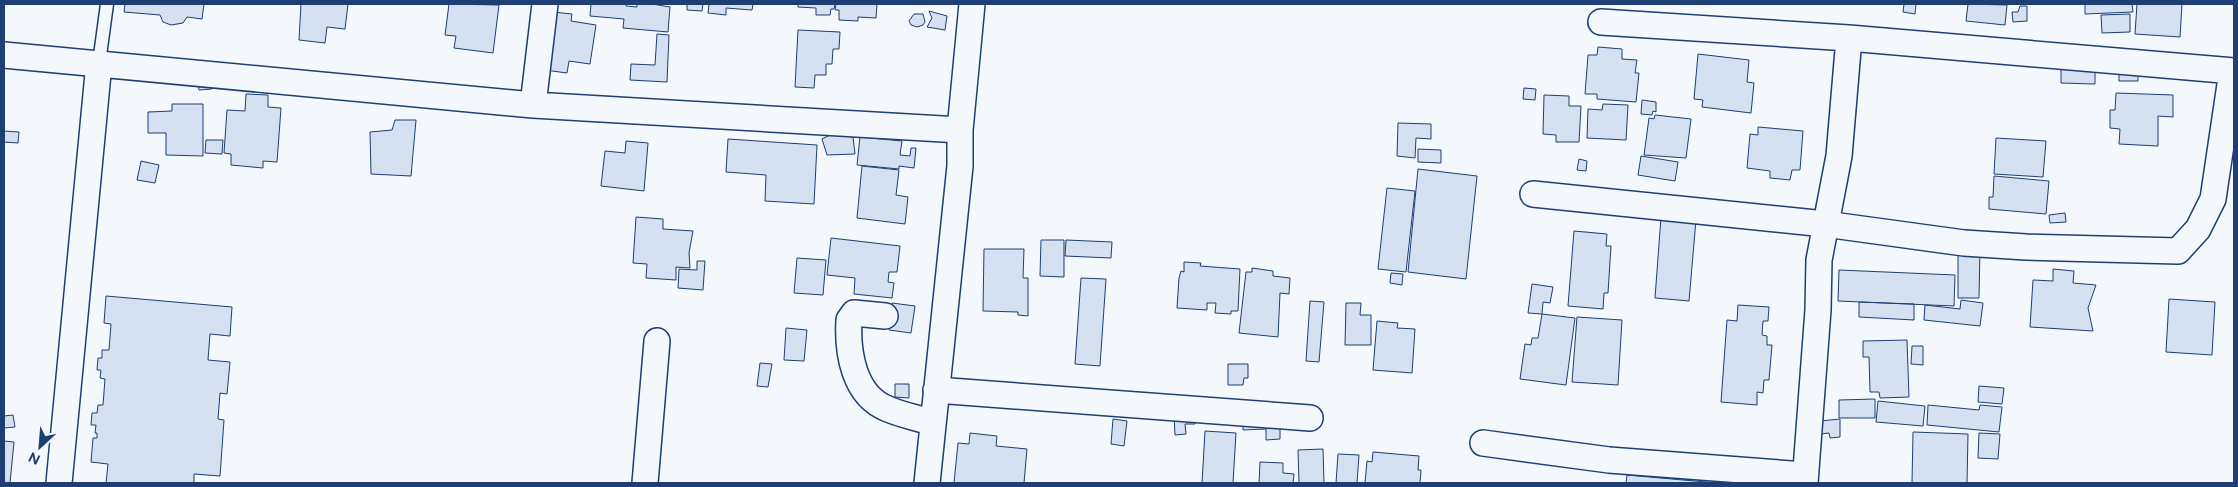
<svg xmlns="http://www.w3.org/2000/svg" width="2238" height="487" viewBox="0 0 2238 487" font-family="Figtree,sans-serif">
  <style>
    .building { fill: #d5e0f0; stroke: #1d3f73 }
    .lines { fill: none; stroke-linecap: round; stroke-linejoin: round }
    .service-casing { stroke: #1d3f73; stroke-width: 15 }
    .minor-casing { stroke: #1d3f73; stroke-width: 28 }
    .service { stroke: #f4f7fb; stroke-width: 12 }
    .minor { stroke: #f4f7fb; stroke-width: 25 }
  </style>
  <rect width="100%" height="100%" fill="#f4f7fb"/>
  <path class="building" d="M 125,4 L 204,4 L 202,19 L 187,17 L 183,23 L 171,25 L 163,22 L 160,15 L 124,12 Z
    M 301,4 L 348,4 L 345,29 L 327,27 L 325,43 L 299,40 Z
    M 449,4 L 499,5 L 493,53 L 454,48 L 456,36 L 445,35 Z
    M 591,4 L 626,4 L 626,6 L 637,7 L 637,4 L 652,4 L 670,7 L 668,32 L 623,28 L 624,19 L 590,16 Z
    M 687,4 L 703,4 L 702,11 L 687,10 Z
    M 709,4 L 753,4 L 752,10 L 726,8 L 726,15 L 708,13 Z
    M 798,4 L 835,4 L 834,9 L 831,9 L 830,15 L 816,15 L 816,8 L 798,7 Z
    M 836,4 L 877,4 L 876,18 L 858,17 L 858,21 L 839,20 L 839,10 L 835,10 Z
    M 1904,4 L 1916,4 L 1915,14 L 1903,12 Z
    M 1968,4 L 2007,5 L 2005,25 L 1966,21 Z
    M 2085,4 L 2132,4 L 2133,12 L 2085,14 Z
    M 2137,4 L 2182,4 L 2180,37 L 2135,34 Z
    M 2020,6 L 2027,6 L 2027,21 L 2013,22 L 2012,12 L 2018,12 Z
    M 929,11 L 947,16 L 945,30 L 927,27 L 932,18 Z
    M 553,12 L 572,14 L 571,21 L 596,25 L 590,64 L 569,61 L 567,73 L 545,70 Z
    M 914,14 L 923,14 L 925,22 L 923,25 L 917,27 L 911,25 L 909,21 Z
    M 2130,14 L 2130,32 L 2102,33 L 2101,15 Z
    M 798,30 L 840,32 L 839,49 L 833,49 L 832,64 L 826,64 L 826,75 L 815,75 L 814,88 L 795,87 Z
    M 657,34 L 669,35 L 667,82 L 630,80 L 631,64 L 655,65 Z
    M 1598,47 L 1622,49 L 1622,59 L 1637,60 L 1635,73 L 1639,73 L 1636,102 L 1597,99 L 1597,94 L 1585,94 L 1588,55 L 1597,55 Z
    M 1698,54 L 1749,60 L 1747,82 L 1754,83 L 1751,113 L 1702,107 L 1703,100 L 1694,99 Z
    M 2061,63 L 2095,64 L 2095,84 L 2061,83 Z
    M 2119,69 L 2138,69 L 2138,81 L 2119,81 Z
    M 211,79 L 212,89 L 199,90 L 198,83 Z
    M 1524,88 L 1536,89 L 1535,100 L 1523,99 Z
    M 2116,93 L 2173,95 L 2173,117 L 2158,116 L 2158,146 L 2119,144 L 2120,129 L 2110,128 L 2110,110 L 2115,110 Z
    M 246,94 L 268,95 L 268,107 L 281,108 L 277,162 L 263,161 L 263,168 L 231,165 L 231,154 L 224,153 L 227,110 L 245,111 Z
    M 1544,95 L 1569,96 L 1569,106 L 1581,106 L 1579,142 L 1556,142 L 1556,135 L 1543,134 Z
    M 1642,100 L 1656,102 L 1656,112 L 1653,111 L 1652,115 L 1641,114 Z
    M 172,104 L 203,104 L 203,156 L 166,155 L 166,133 L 148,133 L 148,112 L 172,111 Z
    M 1603,104 L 1628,105 L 1626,140 L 1587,138 L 1588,109 L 1602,110 Z
    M 1655,115 L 1691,119 L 1686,158 L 1644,155 L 1649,118 L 1654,119 Z
    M 395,120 L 416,120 L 411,176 L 371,174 L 370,132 L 392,130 Z
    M 1398,123 L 1431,124 L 1431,139 L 1416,138 L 1415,158 L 1397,156 Z
    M 1758,127 L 1803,131 L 1800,170 L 1792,170 L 1790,180 L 1770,178 L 1770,171 L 1747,168 L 1750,134 L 1758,135 Z
    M 4,131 L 19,132 L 18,143 L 4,142 Z
    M 832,134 L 853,137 L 855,154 L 827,155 L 822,139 Z
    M 860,137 L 902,141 L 900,155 L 910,156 L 911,148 L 916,148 L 914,168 L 899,166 L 899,169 L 857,165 Z
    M 1996,138 L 2046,141 L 2043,177 L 1994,174 Z
    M 728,139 L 817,145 L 814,204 L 765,201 L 766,175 L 726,172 Z
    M 206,140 L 223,140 L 222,154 L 205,153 Z
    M 626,141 L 648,143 L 644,191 L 601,186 L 605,151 L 625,153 Z
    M 1418,149 L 1441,150 L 1441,163 L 1418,162 Z
    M 1641,156 L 1678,162 L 1675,181 L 1638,175 Z
    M 1579,159 L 1587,161 L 1586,171 L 1577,170 Z
    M 141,161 L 159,165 L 155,183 L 137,180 Z
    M 862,166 L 899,170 L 896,195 L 908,197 L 905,224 L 857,218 Z
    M 1418,169 L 1477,176 L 1466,279 L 1408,272 Z
    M 1994,176 L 2049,181 L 2046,214 L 1989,209 L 1989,197 L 1993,197 Z
    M 1387,188 L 1415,191 L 1406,272 L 1378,269 Z
    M 2065,213 L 2066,222 L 2050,223 L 2049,215 Z
    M 636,217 L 663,219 L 663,229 L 693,231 L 689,253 L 690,268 L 676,267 L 676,280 L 646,278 L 647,264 L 633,263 Z
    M 1661,217 L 1696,220 L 1689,301 L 1655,298 Z
    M 1574,231 L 1607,234 L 1606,246 L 1611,246 L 1608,293 L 1604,293 L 1603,309 L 1568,306 Z
    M 831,238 L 900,246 L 897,272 L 889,272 L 888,282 L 894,283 L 892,298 L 854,294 L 855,278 L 827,275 Z
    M 1041,240 L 1064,240 L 1064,277 L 1040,276 Z
    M 1066,240 L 1112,242 L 1111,258 L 1065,256 Z
    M 984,249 L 1024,249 L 1023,278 L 1028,278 L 1028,316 L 1018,315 L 1018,312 L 983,311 Z
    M 1958,249 L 1980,249 L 1979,298 L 1958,298 Z
    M 797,258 L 826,260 L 823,295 L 794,293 Z
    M 697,261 L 705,261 L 703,290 L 678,288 L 679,269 L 697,270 Z
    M 1184,262 L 1201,263 L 1200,266 L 1240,269 L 1238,311 L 1231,311 L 1231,314 L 1215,313 L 1216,303 L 1207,303 L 1207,310 L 1177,308 L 1179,278 L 1181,271 L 1184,272 Z
    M 1252,268 L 1273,271 L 1273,276 L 1290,278 L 1289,294 L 1280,293 L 1278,337 L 1239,333 L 1246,272 L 1252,272 Z
    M 2053,269 L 2074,271 L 2073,283 L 2096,285 L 2088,308 L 2093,331 L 2030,327 L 2033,280 L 2053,281 Z
    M 1839,270 L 1955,275 L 1954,306 L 1838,301 Z
    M 1391,273 L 1403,274 L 1402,285 L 1390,283 Z
    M 1081,278 L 1106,279 L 1100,366 L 1075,364 Z
    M 1532,284 L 1553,287 L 1550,303 L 1543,302 L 1542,314 L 1528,313 Z
    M 106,296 L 232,307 L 230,336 L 210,334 L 208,360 L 230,362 L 227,394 L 220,393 L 218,419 L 224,420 L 220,476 L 194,474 L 194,483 L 106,483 L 108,464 L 91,462 L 93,438 L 97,438 L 97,433 L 95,433 L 96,425 L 91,425 L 92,413 L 97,413 L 98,405 L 103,405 L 105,379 L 100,378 L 101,370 L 97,370 L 98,358 L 102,358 L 102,350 L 109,350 L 111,324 L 104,323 Z
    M 2169,299 L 2215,302 L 2212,355 L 2166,352 Z
    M 1961,300 L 1983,303 L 1980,326 L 1924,320 L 1925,305 L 1960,309 Z
    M 1310,301 L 1324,302 L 1319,362 L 1306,361 Z
    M 1859,302 L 1914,304 L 1914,320 L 1859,317 Z
    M 892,303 L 915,306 L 911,333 L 889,330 Z
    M 1346,303 L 1361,303 L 1360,315 L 1371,315 L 1371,345 L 1345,345 Z
    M 1738,305 L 1769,307 L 1768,321 L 1763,321 L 1762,335 L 1767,336 L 1767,345 L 1772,345 L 1769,380 L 1764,380 L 1763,393 L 1757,392 L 1757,405 L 1721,402 L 1727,320 L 1737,321 Z
    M 1542,314 L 1575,318 L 1566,385 L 1520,379 L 1525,344 L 1531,345 L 1532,338 L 1538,338 Z
    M 1577,317 L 1622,320 L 1618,385 L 1572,382 Z
    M 1377,321 L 1398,323 L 1397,328 L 1415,329 L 1412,373 L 1373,370 Z
    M 786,328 L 807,330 L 804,361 L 784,360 Z
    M 1907,340 L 1909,397 L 1880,398 L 1879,392 L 1870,392 L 1869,357 L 1863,357 L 1863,341 Z
    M 1912,346 L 1923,346 L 1923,365 L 1911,364 Z
    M 760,363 L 772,364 L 768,387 L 757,386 Z
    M 1228,364 L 1248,364 L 1248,378 L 1244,378 L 1243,385 L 1228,385 Z
    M 895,384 L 909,384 L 909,398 L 895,397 Z
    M 1979,386 L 2004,388 L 2002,404 L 1978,402 Z
    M 1875,399 L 1875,418 L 1839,418 L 1839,400 Z
    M 1878,401 L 1925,406 L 1923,426 L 1876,422 Z
    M 1928,405 L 1979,410 L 1980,405 L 2002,407 L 1999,432 L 1927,425 Z
    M 1174,413 L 1195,413 L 1195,424 L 1185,424 L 1186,434 L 1175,435 Z
    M 13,415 L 15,427 L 4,428 L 4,416 Z
    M 1113,419 L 1127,421 L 1124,446 L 1111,444 Z
    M 1840,419 L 1840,437 L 1830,438 L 1829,433 L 1821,434 L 1820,421 Z
    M 1243,420 L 1280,420 L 1280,439 L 1266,440 L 1266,429 L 1243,430 Z
    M 1205,431 L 1236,433 L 1233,483 L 1202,483 Z
    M 1913,432 L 1968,434 L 1967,483 L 1912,483 Z
    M 970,433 L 997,436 L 996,446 L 1027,449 L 1024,483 L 954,483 L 958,443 L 969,444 Z
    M 1979,433 L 2000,434 L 1998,459 L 1978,458 Z
    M 4,441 L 14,442 L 10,483 L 4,482 Z
    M 1323,449 L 1324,483 L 1299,483 L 1298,450 Z
    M 1373,452 L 1419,456 L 1418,470 L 1421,470 L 1420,483 L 1365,483 L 1367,461 L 1372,462 Z
    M 1338,454 L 1359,455 L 1357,483 L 1336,483 Z
    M 1260,462 L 1283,463 L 1283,473 L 1294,474 L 1293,483 L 1259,483 Z
    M 1627,475 L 1717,483 L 1626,483 Z"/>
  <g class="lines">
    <g class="service-casing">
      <path id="service" d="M 99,63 L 107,4"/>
    </g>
    <g class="minor-casing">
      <path id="minor" d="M 1601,22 L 1849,38 L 2234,71
        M 4,55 L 533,105 L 960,130 L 960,166 L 927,483
        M 533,105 L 545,4
        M 960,130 L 972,4
        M 1533,194 L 1825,224 L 1964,243 L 2026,247 L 2178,251 L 2198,229 L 2213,199 L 2232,71
        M 885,316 L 854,313 L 849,320 C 847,353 854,396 888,409 C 902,415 918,418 933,423
        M 936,390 L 1310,418
        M 1483,443 L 1609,460 L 1805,475
        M 59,483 L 99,63
        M 645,483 L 657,341
        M 1805,483 L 1818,310 L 1819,260 L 1839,156 L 1849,38"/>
    </g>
    <use href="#service" class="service"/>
    <use href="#minor" class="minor"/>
  </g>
  <rect width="2238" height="487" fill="none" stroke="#1d3f73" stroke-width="10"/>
  <g transform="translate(40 447) rotate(206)" stroke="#f4f7fb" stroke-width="4" paint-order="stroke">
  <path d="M0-4L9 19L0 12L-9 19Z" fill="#1d3f73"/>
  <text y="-8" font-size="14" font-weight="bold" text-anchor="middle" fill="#1d3f73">N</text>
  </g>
</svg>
